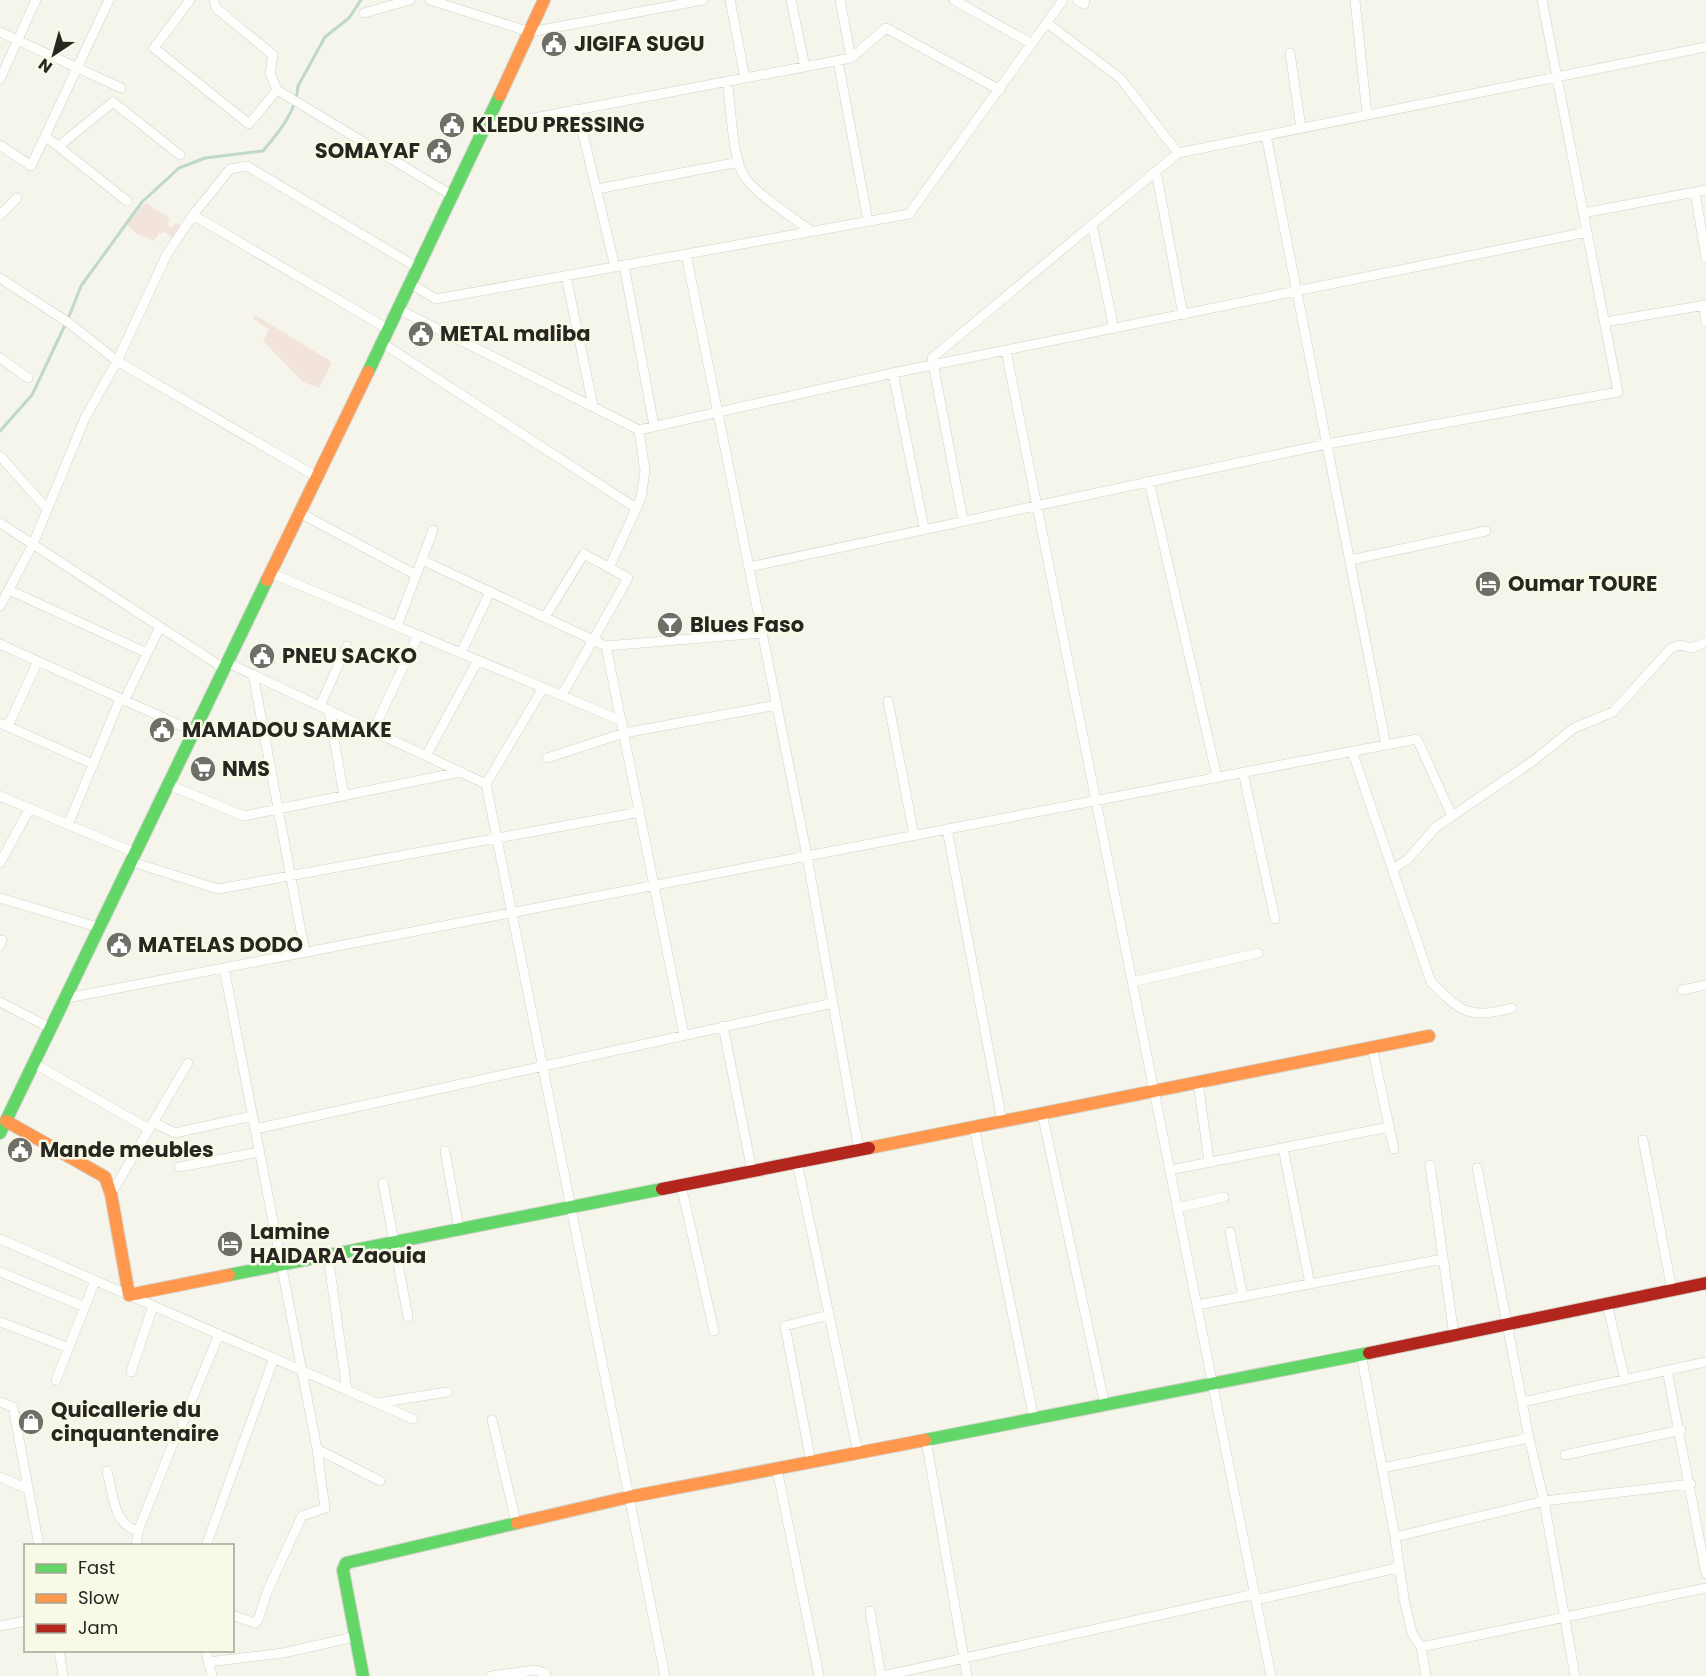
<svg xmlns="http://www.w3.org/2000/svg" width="1706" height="1676" viewBox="0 0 1706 1676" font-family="Poppins,sans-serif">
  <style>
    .green { fill: #f2e4da }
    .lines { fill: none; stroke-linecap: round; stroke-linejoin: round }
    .stream { stroke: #bfd8c9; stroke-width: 3 }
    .street-casing { stroke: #d2d2cb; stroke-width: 10 }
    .fast-casing { stroke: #d2d2cb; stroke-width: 14 }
    .slow-casing { stroke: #d2d2cb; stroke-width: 14 }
    .jam-casing { stroke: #d2d2cb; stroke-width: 14 }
    .street { stroke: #fefefc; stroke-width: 9 }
    .fast { stroke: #63d668; stroke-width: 12 }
    .slow { stroke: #ff974d; stroke-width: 12 }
    .jam { stroke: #b3261e; stroke-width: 12 }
    .labels { text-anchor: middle; stroke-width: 5; stroke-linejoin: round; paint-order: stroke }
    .poi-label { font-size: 21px; font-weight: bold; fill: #272620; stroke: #f9f9e7; text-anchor: start }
  </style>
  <rect width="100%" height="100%" fill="#f5f5eb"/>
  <path class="green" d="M 146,202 L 170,219 L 167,224 L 172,228 L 176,223 L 180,226 L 177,242 L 165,232 L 159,233 L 154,241 L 137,234 L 126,224 Z
    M 255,315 L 332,362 L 319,388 L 303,382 L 263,341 L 269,330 L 253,318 Z"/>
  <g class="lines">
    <path class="stream" d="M 68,319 L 81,286 L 142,202 L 179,168 L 205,158 L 263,151 C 278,133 297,111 298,86 L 325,37 L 349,18 L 361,0
      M 0,431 L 32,395 L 65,325"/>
    <g class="street-casing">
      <path id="street" d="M 190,0 L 154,48 L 249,124 L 277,90
        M 214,0 L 216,8 L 273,55 L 270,73 L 277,90 L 453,196
        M 430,0 L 530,32 L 703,0
        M 730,0 L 745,78
        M 791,0 L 805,67
        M 840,0 L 851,58
        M 954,0 L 1032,44
        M 1077,0 L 1084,4 L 1085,0
        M 1355,0 L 1367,115
        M 364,13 L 410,0
        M 1047,23 L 1120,78 L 1178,153
        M 0,32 L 121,88
        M 1290,53 L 1301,128
        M 838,61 L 868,221
        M 0,79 L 36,0
        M 727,81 C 731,105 732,155 743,174 C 753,193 793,217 811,231
        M 577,109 L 615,267
        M 486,127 L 851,58 L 886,28 L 1000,90
        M 1266,135 L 1386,745
        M 45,136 L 127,201
        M 0,145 L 31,166 L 109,0
        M 59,146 L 113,102 L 180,155
        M 1156,171 L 1183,315
        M 597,189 L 739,162
        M 1695,192 L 1706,258
        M 1583,213 L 1706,190
        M 0,215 L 17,198
        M 193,215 L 388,329
        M 1092,224 L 1114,329
        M 686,254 L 807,856 L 859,1150
        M 624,265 L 654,426
        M 566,276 L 593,406
        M 0,278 L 69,323 L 117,361 L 317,477
        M 411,284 L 436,299 L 909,214 L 1063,0
        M 1703,305 L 1706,322
        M 398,309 L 639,430 L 893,373 L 1587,232
        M 1605,322 L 1706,305
        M 382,343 L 636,508
        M 1006,351 L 1271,1676
        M 0,358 L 28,378
        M 893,373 L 924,528
        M 0,456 L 47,509
        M 1149,481 L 1217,777
        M 300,513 L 416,575
        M 963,520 L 932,358 L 1178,153 L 1706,47
        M 0,523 L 225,669
        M 422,560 L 606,646 L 762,633
        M 1350,560 L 1486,531
        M 749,567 L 1327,444 L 1618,392 L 1542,0
        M 609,568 L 641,498 L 645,471 L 639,430
        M 271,573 L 622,721
        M 9,590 L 147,653
        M 0,606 L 33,544 L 85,418 L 117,361 L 167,254 L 193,215 L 230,169 L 247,166 L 418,268
        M 545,617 L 584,554 L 628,578 L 562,695
        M 397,626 L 433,530
        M 0,644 L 195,732
        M 606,646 L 684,1035
        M 461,653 L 490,592
        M 228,663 L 486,784
        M 253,674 L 305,953
        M 543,688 L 486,784 L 665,1676
        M 124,701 L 160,627
        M 888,701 L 914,835
        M 320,706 L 347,646
        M 329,710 L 344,796
        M 0,723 L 93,764
        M 8,726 L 38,661
        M 373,731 L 418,635
        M 1352,751 L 1431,982 C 1462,1013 1468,1019 1512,1008
        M 426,756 L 478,660
        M 547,758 L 624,733 L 777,705
        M 1243,772 L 1275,919
        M 169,785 L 244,816 L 460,772
        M 0,796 L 136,853
        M 68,825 L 120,699
        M 947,829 L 1002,1121
        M 132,862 L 218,889 L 640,812
        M 0,863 L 30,808
        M 1392,869 L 1407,860 L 1436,827 L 1533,761 L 1574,728 L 1613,712 L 1671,648 L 1680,645 L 1692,648 L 1706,642
        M 0,898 L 101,928
        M 0,945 L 2,940
        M 224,968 L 317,1449 L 325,1508 L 302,1516 L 267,1592 L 258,1620 L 255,1623 L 232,1615
        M 1132,982 L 1258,953
        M 1682,990 L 1706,985
        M 67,998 L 1417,739 L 1452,816
        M 0,1002 L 52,1029
        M 723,1026 L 752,1171
        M 1372,1047 L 1394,1149
        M 35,1064 L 149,1129
        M 1198,1082 L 1209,1161
        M 1042,1113 L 1105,1406
        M 153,1122 L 175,1133 L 252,1116
        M 974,1127 L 1034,1419
        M 255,1129 L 833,1003
        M 1643,1140 L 1672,1290
        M 1283,1148 L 1310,1284
        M 445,1151 L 459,1229
        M 797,1162 L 858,1453
        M 1430,1165 L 1454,1335
        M 179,1167 L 259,1152
        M 1477,1168 L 1529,1438 L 1544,1501 L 1575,1676
        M 1170,1170 L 1389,1127
        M 383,1183 L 408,1317
        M 681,1185 L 714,1331
        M 111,1194 L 188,1063
        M 1177,1208 L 1224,1197
        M 1230,1232 L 1243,1297
        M 0,1239 L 413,1419
        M 328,1256 L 347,1390
        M 0,1272 L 85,1307
        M 1607,1304 L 1625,1380
        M 1197,1305 L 1443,1259
        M 0,1322 L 69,1348
        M 1361,1354 L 1395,1537 L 1404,1599 L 1412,1633 L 1421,1647 L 1426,1676
        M 1667,1370 L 1706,1574
        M 131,1372 L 153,1306
        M 56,1380 L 95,1281
        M 0,1402 L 13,1407 L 39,1546
        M 1522,1402 L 1706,1362
        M 378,1403 L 447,1392
        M 492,1420 L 516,1522
        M 182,1424 L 219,1334
        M 926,1440 L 967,1676
        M 317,1449 L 380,1481
        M 1565,1455 L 1681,1430
        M 811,1462 L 785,1326 L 829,1315
        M 1382,1468 L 1529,1438
        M 777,1469 L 819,1676
        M 107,1471 C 113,1493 113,1524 138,1531
        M 0,1477 L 28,1489
        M 1395,1537 L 1544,1501 L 1691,1484
        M 136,1546 L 138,1531 L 174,1441
        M 206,1546 L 274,1358
        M 1256,1600 L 1397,1568
        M 870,1611 L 881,1676
        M 0,1626 L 26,1621
        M 1421,1647 L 1706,1588
        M 59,1650 L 63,1676
        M 206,1650 L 212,1676
        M 208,1662 L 283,1653 L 354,1637
        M 491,1676 L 535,1670 L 545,1673 L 546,1676
        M 883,1676 L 1255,1594"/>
    </g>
    <g class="fast-casing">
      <path id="fast" d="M 368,372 L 500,95
        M 0,1133 L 267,580
        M 229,1275 L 662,1189
        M 925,1440 L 1369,1353
        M 363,1676 L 343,1570 L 346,1563 L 517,1523"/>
    </g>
    <g class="slow-casing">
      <path id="slow" d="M 500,95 L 544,0
        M 267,580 L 368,372
        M 6,1121 L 105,1177 L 111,1194 L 129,1295 L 229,1275
        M 869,1148 L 1429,1036
        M 517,1523 L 629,1497 L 925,1440"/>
    </g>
    <g class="jam-casing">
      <path id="jam" d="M 662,1189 L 869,1148
        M 1369,1353 L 1706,1283"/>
    </g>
    <use href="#street" class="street"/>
    <use href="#fast" class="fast"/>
    <use href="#slow" class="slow"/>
    <use href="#jam" class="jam"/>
  </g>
  <defs>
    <g id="civic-disc" transform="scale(1.35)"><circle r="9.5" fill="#6f6e67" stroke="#f9f9e7"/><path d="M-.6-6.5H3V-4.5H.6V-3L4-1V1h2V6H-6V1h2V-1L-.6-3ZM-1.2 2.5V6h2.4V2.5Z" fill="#fff"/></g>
    <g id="hotel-disc" transform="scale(1.35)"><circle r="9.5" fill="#6f6e67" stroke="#f9f9e7"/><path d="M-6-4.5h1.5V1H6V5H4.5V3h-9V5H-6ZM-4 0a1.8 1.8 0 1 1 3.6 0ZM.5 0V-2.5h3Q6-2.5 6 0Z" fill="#fff"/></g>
    <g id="bar-disc" transform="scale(1.35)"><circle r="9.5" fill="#6f6e67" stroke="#f9f9e7"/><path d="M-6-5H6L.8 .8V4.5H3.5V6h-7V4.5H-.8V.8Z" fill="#fff"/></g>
    <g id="supermarket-disc" transform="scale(1.35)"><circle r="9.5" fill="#6f6e67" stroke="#f9f9e7"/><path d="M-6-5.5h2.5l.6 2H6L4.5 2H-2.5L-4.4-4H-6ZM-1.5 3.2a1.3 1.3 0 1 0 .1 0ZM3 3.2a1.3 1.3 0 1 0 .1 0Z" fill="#fff"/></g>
    <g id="shop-disc" transform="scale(1.35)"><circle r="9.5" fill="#6f6e67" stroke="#f9f9e7"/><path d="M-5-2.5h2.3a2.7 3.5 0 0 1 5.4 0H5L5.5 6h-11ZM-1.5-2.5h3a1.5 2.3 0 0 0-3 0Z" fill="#fff"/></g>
  </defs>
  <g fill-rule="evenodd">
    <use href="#civic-disc" x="554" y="44"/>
    <use href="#civic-disc" x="452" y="125"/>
    <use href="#civic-disc" x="439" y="151"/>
    <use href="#civic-disc" x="421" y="334"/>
    <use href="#hotel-disc" x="1488" y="584"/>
    <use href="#bar-disc" x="670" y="625"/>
    <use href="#civic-disc" x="262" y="656"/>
    <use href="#civic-disc" x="162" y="730"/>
    <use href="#supermarket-disc" x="203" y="769"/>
    <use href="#civic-disc" x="119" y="945"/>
    <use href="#civic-disc" x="20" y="1150"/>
    <use href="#hotel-disc" x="230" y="1244"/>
    <use href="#shop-disc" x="31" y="1422"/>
  </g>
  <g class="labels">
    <g class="poi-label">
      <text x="574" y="51">JIGIFA SUGU</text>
      <text x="472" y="132">KLEDU PRESSING</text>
      <text x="420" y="158" text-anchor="end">SOMAYAF</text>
      <text x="440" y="341">METAL maliba</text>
      <text x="1508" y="591">Oumar TOURE</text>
      <text x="690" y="632">Blues Faso</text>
      <text x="282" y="663">PNEU SACKO</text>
      <text x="182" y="737">MAMADOU SAMAKE</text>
      <text x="222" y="776">NMS</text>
      <text x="138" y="952">MATELAS DODO</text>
      <text x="40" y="1157">Mande meubles</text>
      <text x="250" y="1239">Lamine<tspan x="250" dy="24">HAIDARA Zaouia</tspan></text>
      <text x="51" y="1417">Quicallerie du<tspan x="51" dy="24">cinquantenaire</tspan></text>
    </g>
  </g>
  <rect x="24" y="1544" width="210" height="108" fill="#f9f9e7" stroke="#a5a597" stroke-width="1.5"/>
  <rect x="36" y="1564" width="30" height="9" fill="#63d668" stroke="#a5a597" stroke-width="1.5"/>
  <text x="78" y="1574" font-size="18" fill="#272620">Fast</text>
  <rect x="36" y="1594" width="30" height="9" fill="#ff974d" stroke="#a5a597" stroke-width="1.5"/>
  <text x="78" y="1604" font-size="18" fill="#272620">Slow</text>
  <rect x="36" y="1624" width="30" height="9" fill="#b3261e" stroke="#a5a597" stroke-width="1.5"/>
  <text x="78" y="1634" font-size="18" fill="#272620">Jam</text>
  <g transform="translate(54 54) rotate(216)" stroke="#f9f9e7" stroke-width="4.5" paint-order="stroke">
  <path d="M0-4.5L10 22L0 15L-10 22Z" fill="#272620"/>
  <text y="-9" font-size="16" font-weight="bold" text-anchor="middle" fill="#272620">N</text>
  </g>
</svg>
